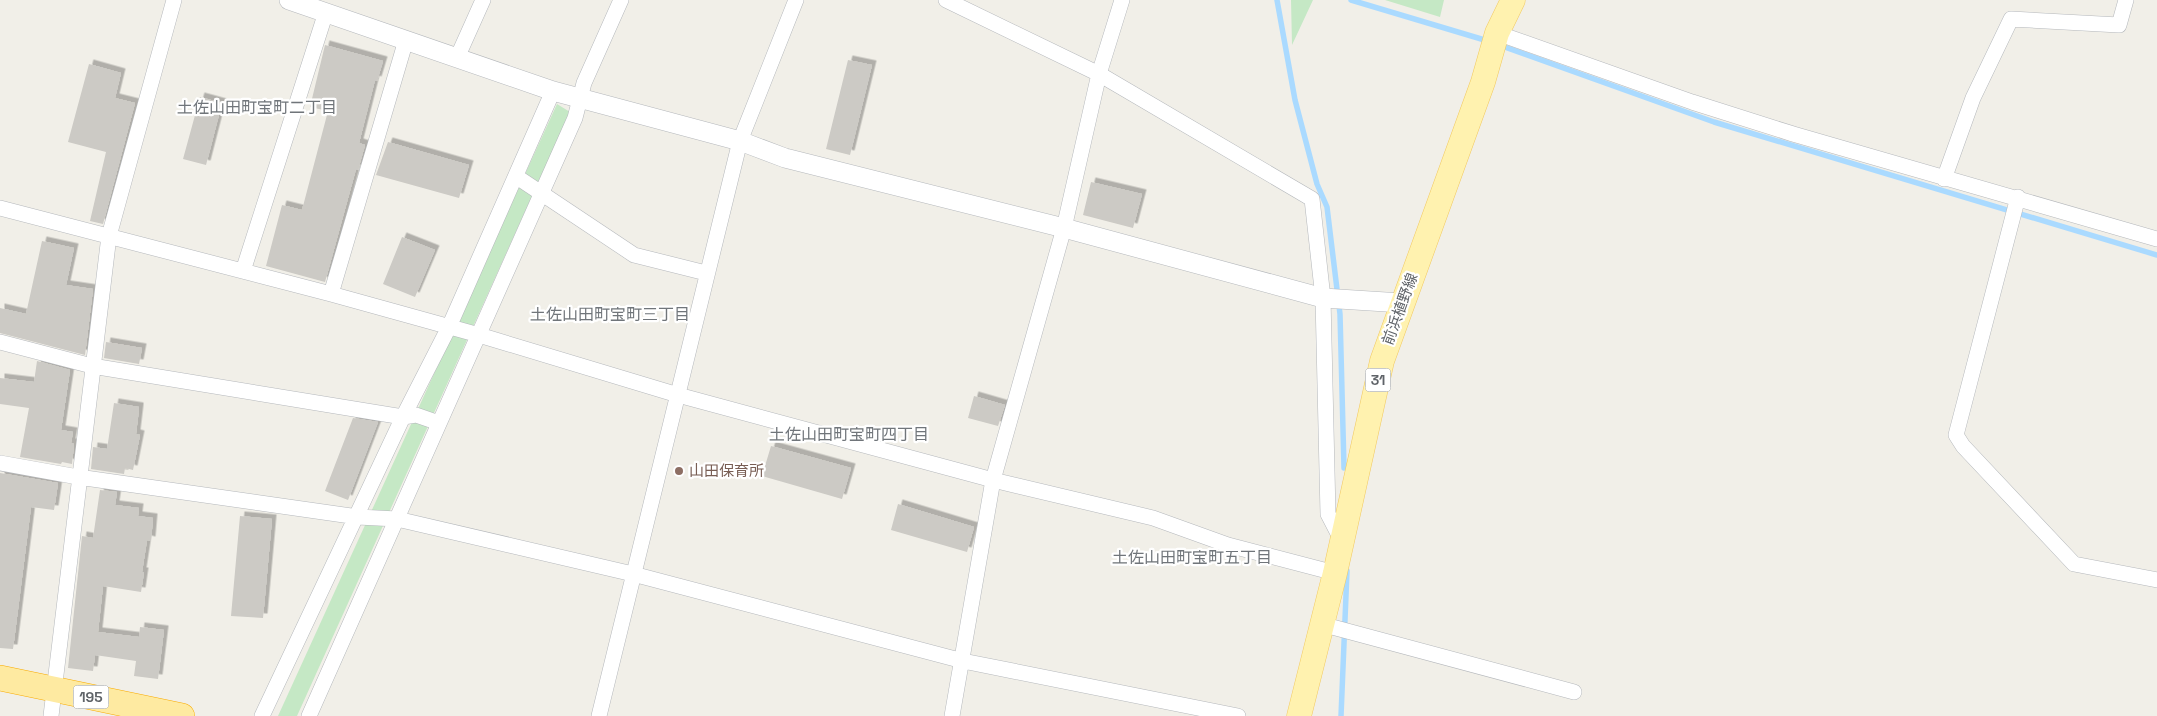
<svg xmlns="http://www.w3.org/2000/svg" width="2157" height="716" viewBox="0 0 2157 716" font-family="'Space Grotesk','Noto Sans JP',sans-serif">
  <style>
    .green { fill: #c5e8c5 }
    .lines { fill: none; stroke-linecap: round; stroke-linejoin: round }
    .stream { stroke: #aadaff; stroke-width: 5.5 }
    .building { fill: #cccac5; filter: url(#shadow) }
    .minor-casing { stroke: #b5b8bc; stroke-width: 16 }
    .tertiary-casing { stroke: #b5b8bc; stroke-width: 20 }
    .primary-casing { stroke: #f2c960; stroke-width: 25 }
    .trunk-casing { stroke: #f9ab00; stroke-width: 26 }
    .minor { stroke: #fff; stroke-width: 15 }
    .tertiary { stroke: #fff; stroke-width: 19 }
    .primary { stroke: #fff2af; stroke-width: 24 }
    .trunk { stroke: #feeaa1; stroke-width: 25 }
    .education-dot { fill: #8d6e63; stroke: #fff; stroke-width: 2 }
    .labels { text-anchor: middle; stroke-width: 4.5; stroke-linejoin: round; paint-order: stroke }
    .shield { fill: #fff; stroke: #8f9295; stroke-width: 1 }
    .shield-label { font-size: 14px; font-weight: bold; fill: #5f6368 }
    .street-label { font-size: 15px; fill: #5f6368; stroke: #fff }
    .education-label { font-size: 15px; fill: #785e54; stroke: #fff; text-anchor: start }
    .neighbourhood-label { font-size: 16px; fill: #70757a; stroke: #fff }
  </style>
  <defs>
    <filter id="shadow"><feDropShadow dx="4.5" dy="-4.5" stdDeviation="0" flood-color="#0004"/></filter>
  </defs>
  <rect width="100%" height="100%" fill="#f1efe8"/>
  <path class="green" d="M 1291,0 L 1313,0 L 1292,45 Z
    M 1385,0 L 1444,0 L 1440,17 Z
    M 557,104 L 570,112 L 297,716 L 278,716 Z"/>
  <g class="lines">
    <path class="stream" d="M 1277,0 L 1295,100 L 1317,184 L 1327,207 L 1340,314 L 1344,468
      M 1351,0 L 1488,41
      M 1499,45 L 1714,122 L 2157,255
      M 1341,716 L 1347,571"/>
  </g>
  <path class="building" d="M 325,45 L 383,61 L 377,81 L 375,80 L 359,143 L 365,145 L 358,170 L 356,169 L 325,282 L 266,266 L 282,205 L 302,210 L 328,111 L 310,107 Z
    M 848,60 L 872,65 L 850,155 L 826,149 Z
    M 89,64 L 121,73 L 115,98 L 135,103 L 103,224 L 90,221 L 106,152 L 68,142 Z
    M 200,97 L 222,103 L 206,165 L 183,159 Z
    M 388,142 L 469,165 L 459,198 L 376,175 Z
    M 1091,182 L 1142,194 L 1133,228 L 1083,215 Z
    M 402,237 L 435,250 L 415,297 L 383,284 Z
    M 42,241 L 74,248 L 66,285 L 93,289 L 85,355 L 0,333 L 0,308 L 26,314 Z
    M 106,342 L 142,348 L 139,364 L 104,358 Z
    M 37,361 L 70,370 L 61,430 L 73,432 L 71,443 L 74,444 L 72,464 L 62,462 L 61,464 L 20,457 L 29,408 L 0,404 L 0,378 L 34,382 Z
    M 974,396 L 1005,405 L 998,426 L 968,418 Z
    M 114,403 L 139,407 L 139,409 L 136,434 L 140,435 L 133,470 L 125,468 L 124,474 L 91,469 L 93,447 L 107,449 Z
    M 353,418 L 378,422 L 348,500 L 325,491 Z
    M 771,446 L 851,468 L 842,499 L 762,476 Z
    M 0,473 L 58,483 L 54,510 L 31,507 L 13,649 L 0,648 Z
    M 100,490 L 117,492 L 115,505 L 139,508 L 138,516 L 153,518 L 151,541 L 147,540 L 142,572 L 144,572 L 141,592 L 103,586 L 98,632 L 139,637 L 140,627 L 164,630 L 158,679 L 134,676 L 136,661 L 95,655 L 93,671 L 68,668 L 82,536 L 93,538 Z
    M 898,504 L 974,527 L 967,552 L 891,530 Z
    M 240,516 L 272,519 L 263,618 L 231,616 Z"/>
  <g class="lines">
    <g class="minor-casing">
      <path id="minor" d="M 946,0 L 1099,74 L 1312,199 L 1323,298 L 1328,514 L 1342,541
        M 1497,33 L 1692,102 L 1793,134 L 2157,239
        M 457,58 L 483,0
        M 517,177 L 634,255 L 706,273
        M 1944,179 L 1973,98 L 2011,19 L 2119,25 L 2126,0
        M 2018,197 L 1956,435 L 1963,446 L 2074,564 L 2157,580
        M 0,208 L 331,294 L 479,335 L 678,395 L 993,480 L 1153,518 L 1228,545 L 1335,573
        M 243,271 L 326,12
        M 331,294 L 406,40
        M 0,342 L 92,366 L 403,417 L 416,415 L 439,423
        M 0,463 L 78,477 L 358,517 L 397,519 L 633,574 L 963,661 L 1238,716
        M 1321,624 L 1574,692
        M 51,716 L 109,236 L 174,0
        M 262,716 L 403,417 L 449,327 L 553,91
        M 309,716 L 575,118 L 584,83 L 621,0
        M 599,716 L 740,141 L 796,0
        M 952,716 L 993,480 L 1064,228 L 1099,74 L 1122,0"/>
    </g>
    <g class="tertiary-casing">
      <path id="tertiary" d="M 289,0 L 553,91 L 740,141 L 785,158 L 1064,228 L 1323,298 L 1402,303"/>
    </g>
    <g class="primary-casing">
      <path id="primary" d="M 1299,716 L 1335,573 L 1382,361 L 1483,82 L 1497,33 L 1513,0"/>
    </g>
    <g class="trunk-casing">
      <path id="trunk" d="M 0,678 L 182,716"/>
    </g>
    <use href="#minor" class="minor"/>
    <use href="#tertiary" class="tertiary"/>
    <use href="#primary" class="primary"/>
    <use href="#trunk" class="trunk"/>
  </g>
  <circle class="education-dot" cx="679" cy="471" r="5"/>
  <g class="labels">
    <g class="shield">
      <rect x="1365.5" y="368.5" width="25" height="23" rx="4"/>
      <rect x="73.5" y="685.5" width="35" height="23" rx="4"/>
    </g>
    <g class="shield-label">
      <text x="1378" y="385">31</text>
      <text x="91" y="702">195</text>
    </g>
    <g class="street-label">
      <text transform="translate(1400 309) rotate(-70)" y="5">前浜植野線</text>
    </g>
    <g class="education-label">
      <text x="689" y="476">山田保育所</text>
    </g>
    <g class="neighbourhood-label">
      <text x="257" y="113">土佐山田町宝町二丁目</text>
      <text x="610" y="320">土佐山田町宝町三丁目</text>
      <text x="849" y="440">土佐山田町宝町四丁目</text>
      <text x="1192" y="563">土佐山田町宝町五丁目</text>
    </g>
  </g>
</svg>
